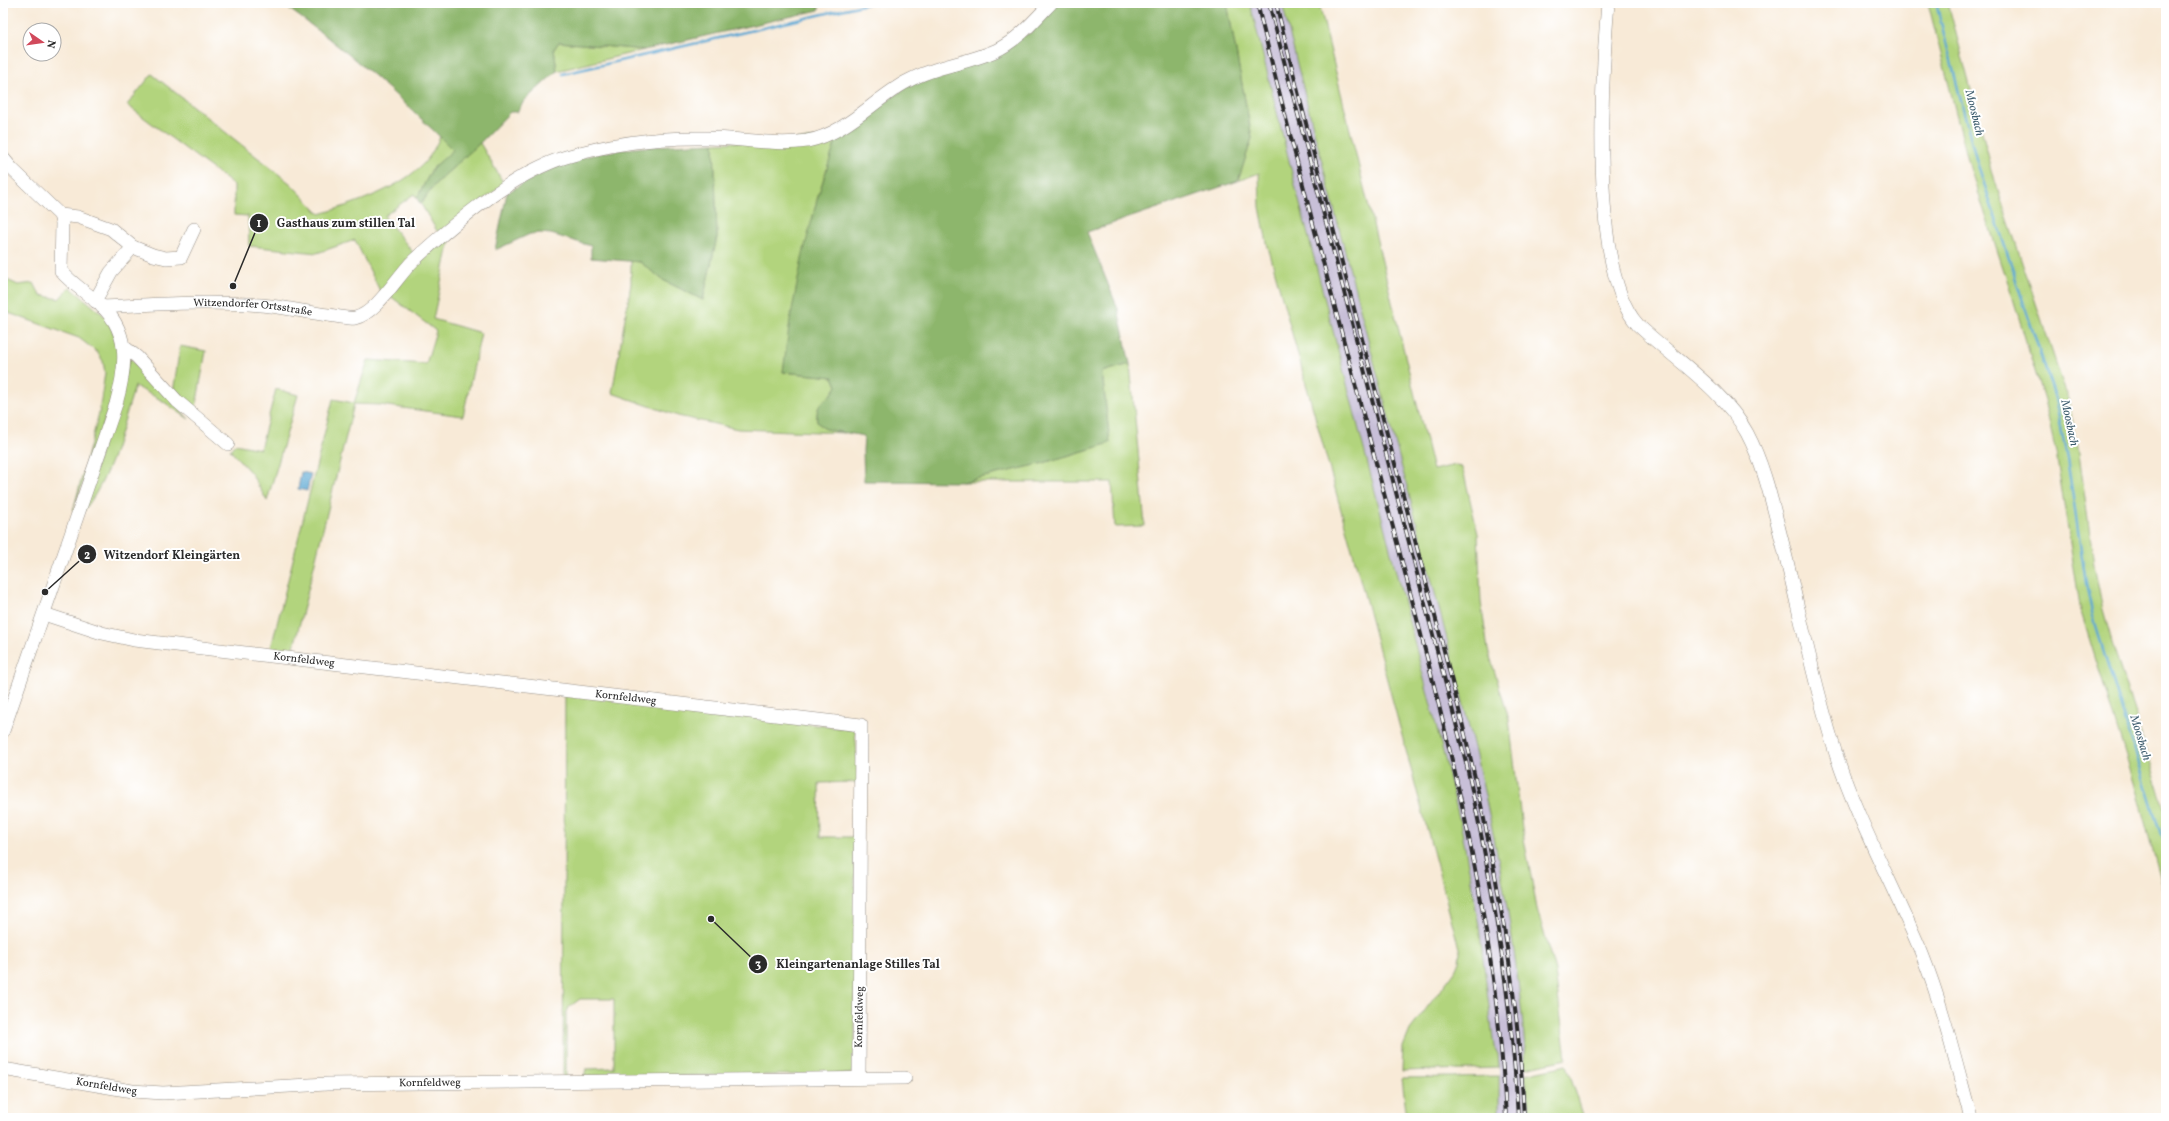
<svg xmlns="http://www.w3.org/2000/svg" width="2169" height="1121" viewBox="0 0 2169 1121" font-family="Vollkorn,serif">
	<style>
		.industrial { fill: #c8bfd8 }
		.green { fill: #b2d47d; stroke: #6e8054 }
		.forest { fill: #8db66c; stroke: #5c704c }
		.water { fill: #5aa7d3; stroke: #42697f }
		.lines { fill: none; stroke-linecap: round; stroke-linejoin: round }
		.stream { stroke: #5aa7d3; stroke-width: 2.5 }
		.minor-casing { stroke: #928a81; stroke-width: 14 }
		.minor { stroke: #fff; stroke-width: 13 }
		.rail-casing { stroke: #2b2b2b; stroke-width: 4 }
		.rail { stroke: #fff; stroke-width: 2.5; stroke-dasharray: 8; stroke-linecap: butt }
		.labels { text-anchor: middle; dominant-baseline: central; stroke-width: 4; stroke-linejoin: round; paint-order: stroke }
		.street-label { font-size: 11px; fill: #2b2b2b; stroke: #fff }
		.water-label { font-size: 12px; font-style: italic; fill: #3e5d6e; stroke: #fff }
		.leader { fill: none; stroke: #2b2b2b; stroke-width: 1.5 }
		.callout-dot { fill: #2b2b2b; stroke: #fff; stroke-width: 1.5 }
		.mark-label { font-size: 12px; text-anchor: middle; font-weight: bold; fill: #fff }
		.callout-label { font-size: 12px; text-anchor: middle; font-weight: bold; fill: #2b2b2b; stroke: #fff; stroke-width: 4; stroke-linejoin: round; paint-order: stroke }
	</style>
	<rect width="100%" height="100%" fill="#fff"/>
	<filter id="ink" filterUnits="userSpaceOnUse"><feTurbulence type="fractalNoise" baseFrequency=".025" numOctaves="2"/><feDisplacementMap in="SourceGraphic" scale="8" xChannelSelector="R" yChannelSelector="G"/><feConvolveMatrix kernelMatrix="1 2 1 2 8 2 1 2 1" color-interpolation-filters="sRGB"/></filter>
	<filter id="wash" filterUnits="userSpaceOnUse"><feTurbulence type="fractalNoise" baseFrequency=".012" numOctaves="4" result="noise"/><feDisplacementMap in="SourceGraphic" scale="16" xChannelSelector="R" yChannelSelector="G"/><feGaussianBlur stdDeviation="0.9" result="paint"/><feColorMatrix in="noise" values="0 0 0 0 0 0 0 0 0 0 0 0 0 0 0 0 0 1.4 0 .05"/><feComposite in="paint" operator="in"/></filter>
	<g filter="url(#wash)">
		<rect width="100%" height="100%" fill="#f8ead7"/>
		<!-- industrial -->
		<path class="industrial" d="M1250 3H1282L1327 180 1464 705 1493 825 1510 920 1522 1011 1525 1047 1524 1054 1530 1118H1499L1498 1094 1500 1088 1498 1054 1494 1047 1479 926 1462 831 1433 712 1296 189Z"/>
		<!-- green -->
		<path class="green" d="M1227 3H1250L1296 189 1447 767 1462 831 1479 926 1494 1047 1498 1054 1499 1068 1402 1071 1403 1047 1410 1030 1455 971 1459 962 1460 952 1359 575 1267 243 1260 207 1259 173 1238 181 1252 138Z
			M1282 3H1319L1433 470 1456 465 1461 466 1463 470 1478 534 1481 602 1488 650 1509 719 1522 828 1537 909 1555 971 1566 1059 1525 1068 1524 1054 1525 1047C1511 878 1467 715 1424 551 1376 369 1327 186 1282 3Z
			M1928 3H1948L1995 181 2068 399 2079 453 2094 565 2102 606 2114 649 2166 811V899L2135 786 2081 612 2056 453 2045 404 2012 295 1970 168Z
			M559 42 644 50 557 71 554 49Z
			M152 74 291 184 320 214C354 204 402 188 426 161 432 154 436 145 440 137L454 150 432 169 417 198 414 194 384 216 415 255 381 293 355 240 317 253 249 246 248 216 234 215V185L127 105Z
			M837 138 818 196 783 372 833 377 837 386C828 403 815 399 817 422L825 429 845 433 738 429 678 416 612 393 631 284V261L640 262 663 280 703 300 717 237 714 143Z
			M480 143 504 184 441 232 437 231 421 204 436 183Z
			M447 237 450 240 433 319 481 333 463 416 380 405 354 404 292 655 270 652 333 399 354 403 368 360 426 364 436 331 389 295 407 273Z
			M3 278 18 285 34 283 40 295 59 299 70 287 107 318 119 346 117 385 73 511 99 413 105 373 103 361 97 352 79 338 3 311Z
			M180 346 206 351 195 412 173 393Z
			M130 358 189 419 161 400 135 386C121 428 111 480 81 514Z
			M1130 364 1145 526 1115 527 1112 482H962L1040 464 1110 443 1102 372Z
			M276 389 298 395 267 501 251 473 230 450 235 444 260 449Z
			M565 693 855 730 859 782 819 783 820 837H855V1069L851 1074 584 1077 586 1069 614 1068V999H580L569 1007 566 1014V1077H563Z
			M1567 1065 1584 1118H1530L1525 1074Z
			M1499 1076V1118H1407L1402 1078Z"/>
		<!-- forest -->
		<path class="forest" d="M281 3H819V10L644 50 559 42 554 49 557 71 524 101 517 112H510L480 143 436 183 420 204 417 198 432 169 453 150C400 96 343 47 281 3Z
			M1058 3H1227L1252 138 1238 181 1087 232 1118 309 1130 364 1102 372 1110 443 1040 464 962 482 864 481 863 451 864 436 825 429 817 422C815 399 828 403 837 386L833 377 783 372 790 320 803 254 818 196 837 138 906 87 1030 33Z
			M714 143 717 237 703 300 663 280 640 262 591 258V246L551 234 540 233 530 234 495 250 507 193C532 178 557 164 584 157 627 146 671 145 714 143Z"/>
		<!-- water -->
		<path class="water" d="M301 472 311 474 307 491 298 489Z"/>
		<g class="lines">
			<!-- stream -->
			<path class="stream" d="M1936 3 1976 159 2055 398 2067 458 2086 583 2093 617 2166 851
				M563 74 871 3"/>
		</g>
	</g>
	<g filter="url(#ink)">
		<g class="lines">
			<!-- minor casing -->
			<g class="minor-casing">
				<g id="minor">
					<path d="M1608 3C1602 75 1589 272 1638 325 1673 358 1724 390 1747 433 1764 465 1772 502 1781 537 1799 608 1813 681 1835 751 1857 821 1894 886 1922 954 1943 1007 1956 1063 1971 1118"/>
					<path d="M3 158 12 169 60 215 62 223 61 271C71 283 84 291 96 301 131 329 127 365 116 404L3 731"/>
					<path d="M60 215 78 217 111 229 133 247 153 255 166 258 181 257 194 229"/>
					<path d="M95 301 111 272 133 247"/>
					<path id="s1" d="M102 307C154 304 208 301 261 305 283 307 306 312 328 315 337 316 346 319 355 318 377 313 398 275 414 260 453 224 515 172 566 157 611 143 661 137 707 138 740 138 774 146 807 141 846 134 873 100 906 82 934 66 966 64 995 51 1018 40 1034 21 1051 3"/>
					<path d="M123 346 137 357 177 401 228 444"/>
					<path id="s2" d="M44 614 102 633 134 640 861 725 859 1078"/>
					<path id="s3" d="M3 1069 132 1091 163 1093 327 1084 905 1078"/>
				</g>
			</g>
			<!-- minor -->
			<use href="#minor" class="minor"/>
			<!-- rail casing -->
			<g class="rail-casing">
				<path id="rail" d="M1257 3C1302 187 1352 371 1400 554 1449 740 1497 925 1506 1118
					M1269 3 1466 762C1492 880 1512 997 1518 1118
					M1276 3C1320 185 1370 367 1417 548 1468 739 1515 919 1524 1118"/>
			</g>
			<!-- rail -->
			<use href="#rail" class="rail"/>
		</g>
	</g>
	<g class="labels">
		<!-- street labels -->
		<g class="street-label">
			<text stroke="none"><textPath href="#s1" startOffset="151">Witzendorfer Ortsstraße</textPath></text>
			<text stroke="none"><textPath href="#s2" startOffset="265">Kornfeldweg</textPath></text>
			<text stroke="none"><textPath href="#s2" startOffset="589">Kornfeldweg</textPath></text>
			<text transform="translate(860 1017) rotate(-89)">Kornfeldweg</text>
			<text stroke="none"><textPath href="#s3" startOffset="429">Kornfeldweg</textPath></text>
			<text stroke="none"><textPath href="#s3" startOffset="105">Kornfeldweg</textPath></text>
		</g>
		<!-- water labels -->
		<g class="water-label">
			<text transform="translate(1974 113) rotate(76)">Moosbach</text>
			<text transform="translate(2069 423) rotate(78)">Moosbach</text>
			<text transform="translate(2140 738) rotate(73)">Moosbach</text>
		</g>
	</g>
	<!-- callouts -->
	<path class="leader" d="M233 286L259 223M45 592L87 554M711 919L758 964"/>
	<g class="callout-dot">
		<circle cx="233" cy="286" r="4"/>
		<circle cx="45" cy="592" r="4"/>
		<circle cx="711" cy="919" r="4"/>
		<circle cx="259" cy="223" r="10"/>
		<circle cx="87" cy="554" r="10"/>
		<circle cx="758" cy="964" r="10"/>
	</g>
	<g class="mark-label">
		<text x="259" y="227">1</text>
		<text x="87" y="559">2</text>
		<text x="758" y="968">3</text>
	</g>
	<g class="callout-label">
		<text x="346" y="227">Gasthaus zum stillen Tal</text>
		<text x="172" y="559">Witzendorf Kleingärten</text>
		<text x="858" y="968">Kleingartenanlage Stilles Tal</text>
	</g>
	<!-- margin -->
	<rect width="2169" height="1121" fill="none" stroke="#fff" stroke-width="16"/>
	<!-- north arrow -->
	<g transform="translate(42 42) rotate(103)"><circle r="19" fill="#ffffff" stroke="#aaaaaa"/>
	<path d="M0-3L7 15L0 10L-7 15Z" fill="#d1495b"/>
	<text y="-6" font-size="11" font-weight="bold" text-anchor="middle" fill="#2b2b2b">N</text>
	</g>
</svg>
